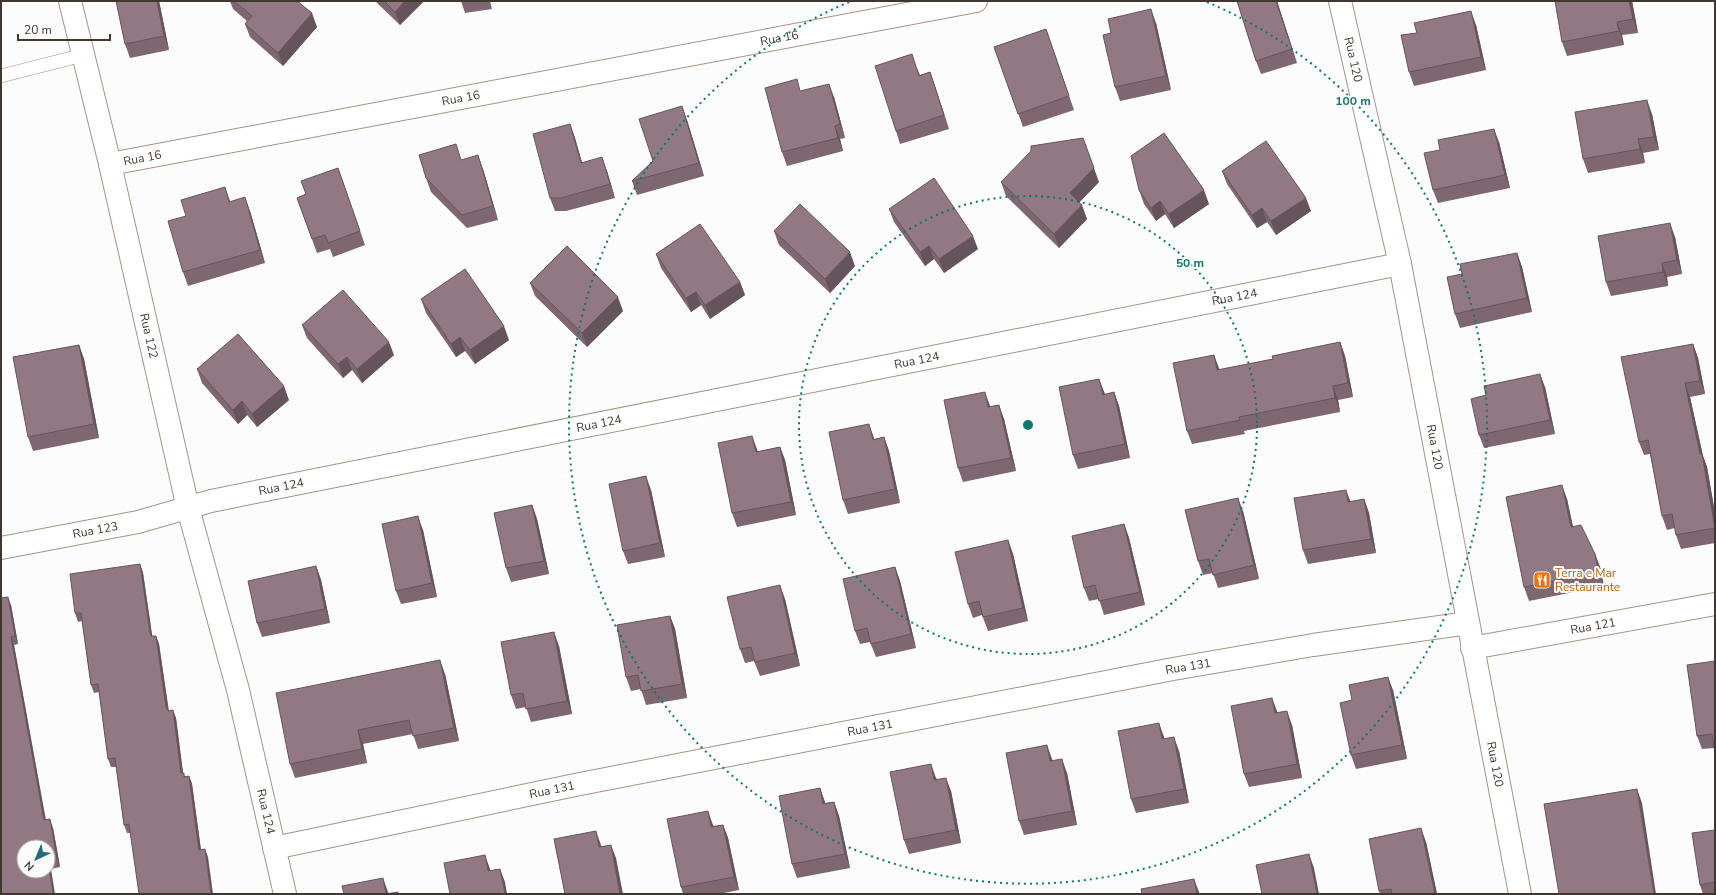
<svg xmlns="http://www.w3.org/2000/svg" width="1716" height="895" viewBox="0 0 1716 895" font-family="'Nunito Sans',sans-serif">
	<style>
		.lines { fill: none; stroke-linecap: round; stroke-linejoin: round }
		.service-casing { stroke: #a89382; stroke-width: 14 }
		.minor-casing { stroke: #a89382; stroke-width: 24 }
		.tertiary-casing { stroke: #a89382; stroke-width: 24 }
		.service { stroke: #fff; stroke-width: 13 }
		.minor { stroke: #fff; stroke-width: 22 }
		.tertiary { stroke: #fff; stroke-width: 22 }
		.wall { fill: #7e6771 }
		.shaded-wall { fill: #66545c }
		.building { fill: #927883; stroke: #66545c }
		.ring { fill: none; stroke: #0f766e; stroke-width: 2; stroke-dasharray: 2 4 }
		.labels { text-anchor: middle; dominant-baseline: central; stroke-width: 4; stroke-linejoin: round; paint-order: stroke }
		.street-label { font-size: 12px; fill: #403730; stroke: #fcfcfc }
		.food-label { font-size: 12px; fill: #c56008; stroke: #fcfcfc; text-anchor: start }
		.centre { fill: #0f766e; stroke: #fcfcfc; stroke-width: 2 }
		.ring-label { font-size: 12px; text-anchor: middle; font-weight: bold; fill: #0f766e; stroke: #fcfcfc; stroke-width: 4; stroke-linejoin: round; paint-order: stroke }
	</style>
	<rect width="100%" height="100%" fill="#fcfcfc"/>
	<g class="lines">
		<!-- service casing -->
		<g class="service-casing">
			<path id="service" d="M1 76 83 55"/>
		</g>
		<!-- minor casing -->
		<g class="minor-casing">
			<g id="minor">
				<path id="s1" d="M70 1 110 164 188 508 238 690 285 894"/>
				<path id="s2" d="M110 164 976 1"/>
				<path id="s3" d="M1 548 138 522 211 501 280 487 1400 264"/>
				<path id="s4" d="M1472 648 1715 604"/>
				<path id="s5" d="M274 848 580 784 1173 669 1313 645 1468 623"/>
			</g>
		</g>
		<!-- tertiary casing -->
		<g class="tertiary-casing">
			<g id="tertiary">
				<path id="s6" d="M1340 1 1400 264 1520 894"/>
			</g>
		</g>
		<!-- service -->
		<use href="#service" class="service"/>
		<!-- minor -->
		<use href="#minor" class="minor"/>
		<!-- tertiary -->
		<use href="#tertiary" class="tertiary"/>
	</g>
	<!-- wall -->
	<path class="wall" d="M159 1 169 50 130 58 125 44Z
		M230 1H297L317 27 283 66 250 37 245 24 247 21 233 9Z
		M375 1H424L400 25Z
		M461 1H490L492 9 465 13Z
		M1237 1H1277L1297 63 1261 74 1256 61Z
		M1555 1H1632L1638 33 1622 35 1624 45 1567 56 1562 42Z
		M1156 23 1171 90 1120 101 1115 87Z
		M1476 25 1486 70 1414 86 1409 72Z
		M1046 29 1074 110 1023 127 994 47Z
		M917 68 920 75 930 72 949 129 900 144 896 131Z
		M801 91 834 97 845 138 840 139 843 151 787 166 782 152Z
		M1652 114 1659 150 1643 153 1645 163 1588 173 1583 159Z
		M687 120 704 176 637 195 632 181 653 161Z
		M570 124 575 138 582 163 607 171 615 198 566 211H555L550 198Z
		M1499 142 1510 188 1438 203 1433 190 1440 150Z
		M462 160 483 169 498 220 467 228 431 192 426 178Z
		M338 168 365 245 333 257 330 249 317 253 297 198 306 194Z
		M1222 171 1311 211 1276 235 1267 222 1257 228 1227 184Z
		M1001 182H1099L1079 202 1087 219 1059 248 1006 196Z
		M1139 190 1209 204 1174 228 1165 214 1156 221 1144 204Z
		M230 201 250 211 265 263 188 286 183 272 186 216Z
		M889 209 978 249 944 273 934 259 925 266 894 222Z
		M774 231 855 266 830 293 779 245Z
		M1675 237 1682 274 1667 277 1668 286 1611 296 1606 282Z
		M1517 253 1522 267 1532 312 1460 328 1455 314 1462 274Z
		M656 254 740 282 745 295 710 319 701 305 691 312 661 268Z
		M530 283 623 311 587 347 535 296Z
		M421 299 509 340 475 364 465 351 456 357 426 313Z
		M302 325 394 355 362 383 352 370 343 378 307 338Z
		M1340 342 1345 356 1353 397 1338 400 1340 412 1244 431 1245 434 1192 444 1187 431 1219 368V370L1273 359Z
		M1693 344 1698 358 1705 394 1690 397 1703 456 1707 467 1715 513V543L1681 549 1676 535 1675 528 1667 530 1662 516 1650 454 1644 455 1639 442Z
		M79 345 84 359 99 438 33 451 28 437Z
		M197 369 289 400 257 427 247 415 238 424 202 383Z
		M1099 379 1105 394 1114 392 1119 406 1130 458 1078 469 1073 455Z
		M1545 387 1555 434 1484 448 1479 435Z
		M990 407 1004 419 1016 471 963 482 958 468Z
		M752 436 758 452 780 447 785 460 796 515 737 527 732 513Z
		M884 437 889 451 900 503 848 514 843 500 874 439Z
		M651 490 665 557 628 564 623 551Z
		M1364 499 1369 513 1376 553 1308 564 1303 550Z
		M1567 499 1573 527 1595 554 1600 567 1604 586 1529 601 1524 587Z
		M532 505 537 519 549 574 511 582 506 568Z
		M1243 511 1259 579 1218 588 1213 573 1203 575 1198 561Z
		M1124 524 1129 538 1145 605 1104 615 1099 599 1089 601 1084 588Z
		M423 530 437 597 401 604 396 591Z
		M1008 540 1013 554 1028 621 988 631 982 615 973 618 968 604Z
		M140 564 143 573 152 636H156L159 644 169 711 176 718 183 773 185 776H189L192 784 201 850 208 857 131 833H127L124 825 116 767H111L108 759 99 692 94 693 91 685 82 621 78 622 75 613Z
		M316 566 321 580 330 623 262 637 257 623Z
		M895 567 900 581 916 648 876 657 870 642 860 644 855 631Z
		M785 599 800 666 760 676 754 661 745 663 740 649Z
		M11 605 18 644 14 645 46 820 53 828 60 867 51 869 1 894Z
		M670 616 675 629 687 698 646 705 641 689 631 691 626 677Z
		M559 646 572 714 531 722 526 707 516 709 511 695Z
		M1715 661 1714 748 1702 749 1697 736Z
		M445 674 459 741 418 749 413 734 363 744 367 763 295 778 290 764Z
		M1393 690 1407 759 1356 769 1351 755 1352 700Z
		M1277 711V713L1292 725 1302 778 1249 787 1244 774Z
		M1164 737V739L1179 751 1189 803 1136 813 1131 799Z
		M1052 759V761L1067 773 1077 825 1024 835 1019 821Z
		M936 778 937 779 951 791 961 843 909 854 904 840Z
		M820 788 825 803 834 802 839 816 850 868 797 878 792 864Z
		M713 825 714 826 723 825 728 838 739 890 719 894H683L681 887Z
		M1715 830V894H1703L1700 885Z
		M1426 842 1437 894H1380L1379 891Z"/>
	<!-- shaded-wall -->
	<path class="shaded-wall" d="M157 1H159L169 50 164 36Z
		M405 1H424L400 25 395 12Z
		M1276 1H1277L1297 63 1292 49Z
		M1629 1H1632L1638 33 1633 19Z
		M1151 9 1156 23 1171 90 1166 76Z
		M1471 11 1476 25 1486 70 1481 57Z
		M312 13 317 27 283 66 278 53Z
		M1617 22 1622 35 1624 45 1619 31Z
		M930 72 935 86 949 129 944 115Z
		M829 84 834 97 845 138 840 124Z
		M1647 100 1652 114 1659 150 1654 137Z
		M682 106 687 120 704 176 699 163Z
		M570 124 575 138 586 177 581 163Z
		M835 126 840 139 843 151 838 138Z
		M1494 129 1499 142 1510 188 1505 175Z
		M1083 138 1099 182 1075 207 1070 193Z
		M1638 139 1643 153 1645 163 1640 149Z
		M478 155 483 169 498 220 493 206Z
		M602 157 607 171 615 198 610 184Z
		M225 187 230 201 229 202Z
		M1204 190 1209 204 1174 228 1169 214Z
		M245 197 250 211 265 263 260 250Z
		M1306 198 1311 211 1276 235 1271 221Z
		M1160 201 1165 214 1156 221 1151 208Z
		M1082 205 1087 219 1059 248 1054 234Z
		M1262 208 1267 222 1257 228 1252 215Z
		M1670 223 1675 237 1682 274 1677 260Z
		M973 236 978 249 944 273 939 259Z
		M929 246 934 259 925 266 920 252Z
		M850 252 855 266 830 293 825 279Z
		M1517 253 1522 267 1532 312 1527 298Z
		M1662 263 1667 277 1668 286 1663 272Z
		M740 282 745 295 710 319 705 305Z
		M696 292 701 305 691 312 686 298Z
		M618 297 623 311 587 347 582 333Z
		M504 326 509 340 475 364 470 350Z
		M460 337 465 351 456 357 451 344Z
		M389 342 394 355 362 383 357 369Z
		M1340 342 1345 356 1353 397 1348 383Z
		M1693 344 1698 358 1705 394 1700 381Z
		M79 345 84 359 99 438 94 424Z
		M1214 355 1219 368 1222 384 1217 370Z
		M347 357 352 370 343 378 338 364Z
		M1540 374 1545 387 1555 434 1550 420Z
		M1099 379 1104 392 1108 408 1103 395Z
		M1685 383 1690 397 1703 456 1707 467 1715 513V527L1700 454Z
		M284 386 289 400 257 427 252 414Z
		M1333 386 1338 400 1340 412 1335 398Z
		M985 392 990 406 993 421 988 407Z
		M1114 392 1119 406 1130 458 1125 444Z
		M242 401 247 415 238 424 233 410Z
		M999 405 1004 419 1016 471 1011 458Z
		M869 424 874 438 878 453 873 440Z
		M752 436 757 450 761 466 756 452Z
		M884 437 889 451 900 503 895 489Z
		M780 447 785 460 796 515 791 502Z
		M646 476 651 490 665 557 660 543Z
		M1562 485 1567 499 1576 541 1571 527Z
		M1346 490 1351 503 1348 502Z
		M1238 498 1243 511 1259 579 1254 565Z
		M1364 499 1369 513 1376 553 1371 539Z
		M532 505 537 519 549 574 544 561Z
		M418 516 423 530 437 597 432 583Z
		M1124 524 1129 538 1145 605 1140 592Z
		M1008 540 1013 554 1028 621 1023 608Z
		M1595 554 1600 567 1604 586 1599 572Z
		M140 564 143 573 153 641 150 632Z
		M316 566 321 580 330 623 325 609Z
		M895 567 900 581 916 648 911 634Z
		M780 585 785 599 800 666 795 653Z
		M8 597 11 605 18 644 15 636Z
		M670 616 675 629 687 698 682 684Z
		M554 632 559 646 572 714 567 701Z
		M156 636 159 644 169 715 166 707Z
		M11 637 14 645 47 829 44 820Z
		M440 660 445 674 459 741 454 728Z
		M1388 677 1393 690 1407 759 1402 745Z
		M1272 698 1277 711 1280 727 1275 713Z
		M173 710 176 718 184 781 181 773Z
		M1287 711 1292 725 1302 778 1297 764Z
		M1159 723 1164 737 1167 753 1162 739Z
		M358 730 363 744 367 763 362 749Z
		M1174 737 1179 751 1189 803 1184 789Z
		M1047 745 1052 759 1055 775 1050 761Z
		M1062 759 1067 773 1077 825 1072 811Z
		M931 764 936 778 939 793 934 780Z
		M189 776 192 784 202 858 199 850Z
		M946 778 951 791 961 843 956 830Z
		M820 788 825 802 828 818 823 804Z
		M1637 789 1642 803 1656 894H1654Z
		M834 802 839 816 850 868 845 854Z
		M708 811 713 825 716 841 711 827Z
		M50 819 53 828 60 867 57 859Z
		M723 825 728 838 739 890 734 877Z
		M1421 828 1426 842 1437 894H1435Z
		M596 831 601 845 604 860 599 847Z
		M611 845 616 858 623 894H620Z
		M205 849 208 857 213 894H211Z
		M1309 854 1314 868 1319 894H1317Z
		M485 855 490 869 493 884 488 871Z
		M48 861 51 869 55 894H53Z
		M500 869 505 882 507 894H505Z
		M383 878 388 892 389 894H386Z
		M1194 879 1199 892V894H1197Z"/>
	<!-- building -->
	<path class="building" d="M116 1H157L164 36 125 44Z
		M234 1H297L312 13 278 53 245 24 252 16Z
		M384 1H405L395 12Z
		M1237 1H1276L1292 49 1256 61Z
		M1555 1H1629L1633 19 1617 22 1619 31 1562 42Z
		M1151 9 1166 76 1115 87 1103 35 1111 33 1108 19Z
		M1471 11 1481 57 1409 72 1401 35 1417 33 1414 23Z
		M1046 29 1069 96 1018 114 994 47Z
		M912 54 919 76 930 72 944 115 896 131 875 66Z
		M797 79 800 91 829 84 840 124 835 126 838 138 782 152 765 88Z
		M1647 100 1654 137 1638 139 1640 149 1583 159 1575 112Z
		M682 106 699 163 632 181 653 161 639 119Z
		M570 124 581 163 602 157 610 184 561 198H550L533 134Z
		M1494 129 1505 175 1433 190 1424 153 1440 150 1438 140Z
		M1164 133 1204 190 1169 214 1160 201 1151 208 1139 190 1131 156Z
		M1083 138 1094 168 1070 193 1082 205 1054 234 1001 182 1031 151V146Z
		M1266 141 1306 198 1271 221 1262 208 1252 215 1222 171Z
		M456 144 461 160 478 155 493 206 462 215 426 178 419 155Z
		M338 168 360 231 328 243 325 235 312 239 297 198 306 194 301 181Z
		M934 178 973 236 939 259 929 246 920 252 889 209Z
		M225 187 229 202 245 197 260 250 183 272 168 221 186 216 181 200Z
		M800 204 850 252 825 279 774 231Z
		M1670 223 1677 260 1662 263 1663 272 1606 282 1598 236Z
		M700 224 740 282 705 305 696 292 686 298 656 254Z
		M567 246 618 297 582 333 530 283Z
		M1517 253 1527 298 1455 314 1447 277 1462 274 1460 264Z
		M465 269 504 326 470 350 460 337 451 344 421 299Z
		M343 290 389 342 357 369 347 357 338 364 302 325Z
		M238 334 284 386 252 414 242 401 233 410 197 369Z
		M1340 342 1348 383 1333 386 1335 398 1239 417 1240 420 1187 431 1173 363 1214 355 1217 370 1273 359 1272 356Z
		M1693 344 1700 381 1685 383 1700 454H1702L1715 528 1676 535 1672 514 1662 516 1648 440 1639 442 1621 357Z
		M79 345 94 424 28 437 13 357Z
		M1540 374 1550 420 1479 435 1471 399 1486 395 1484 386Z
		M1099 379 1103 395 1114 392 1125 444 1073 455 1059 387Z
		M985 392 988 407 999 405 1011 458 958 468 944 400Z
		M869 424 873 440 884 437 895 489 843 500 829 432Z
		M752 436 756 452 780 447 791 502 732 513 718 443Z
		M646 476 660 543 623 551 609 484Z
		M1562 485 1571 527 1581 525 1595 554 1599 572 1524 587 1506 497Z
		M1346 490 1348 502 1364 499 1371 539 1303 550 1294 498Z
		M1238 498 1254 565 1213 575 1209 559 1198 561 1185 510Z
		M532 505 544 561 506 568 494 513Z
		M418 516 432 583 396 591 382 524Z
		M1124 524 1140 592 1099 601 1095 585 1084 588 1072 536Z
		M1008 540 1023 608 983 617 979 601 968 604 955 552Z
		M140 564 150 632 151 636H156L166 707 168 711 173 710 181 773H184V777L189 776 199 850 205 849 211 894H139L129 824 124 825 115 758 108 759 98 684 91 685 81 613H75L70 574Z
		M316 566 325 609 257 623 248 581Z
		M895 567 911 634 871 644 867 628 855 631 843 579Z
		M780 585 795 653 755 662 751 647 740 649 727 597Z
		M8 597 15 636 11 637 44 820 50 819 57 859 48 860V847H24V871H48V861L53 894H1V598Z
		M670 616 682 684 641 691 638 675 626 677 617 625Z
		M554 632 567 701 526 709 523 693 511 695 501 642Z
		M440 660 454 728 413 736 409 720 358 730 362 749 290 764 276 693Z
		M1715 661V753L1712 734 1697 736 1687 665Z
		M1388 677 1402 745 1351 755 1340 703 1352 700 1349 685Z
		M1272 698 1275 713 1287 711 1297 764 1244 774 1231 706Z
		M1159 723 1162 739 1174 737 1184 789 1131 799 1118 731Z
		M1047 745 1050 761 1062 759 1072 811 1019 821 1006 753Z
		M931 764 934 780 946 778 956 830 904 840 890 772Z
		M820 788 823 804 834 802 845 854 792 864 779 796Z
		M1637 789 1654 894H1559L1544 804Z
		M708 811 711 827 723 825 734 877 681 887 667 819Z
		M1421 828 1435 894H1392L1391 889 1379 891 1369 839Z
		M1715 830V882L1700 885 1692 833Z
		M596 831 599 847 611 845 620 894H565L554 839Z
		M1309 854 1317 894H1262L1256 865Z
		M485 855 488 871 500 869 505 894H450L444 863Z
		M383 878 386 894 398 892V894H344L342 886Z
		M1194 879 1197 894H1142L1141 889Z"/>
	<!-- distance rings -->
	<g class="ring">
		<circle cx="1028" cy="425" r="229"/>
		<path d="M1207 2A459 459 0 1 1 849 2"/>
	</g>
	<!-- icons -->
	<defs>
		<g id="restaurant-square" transform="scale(0.9)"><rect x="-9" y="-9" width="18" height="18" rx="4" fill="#e8710a" stroke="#fcfcfc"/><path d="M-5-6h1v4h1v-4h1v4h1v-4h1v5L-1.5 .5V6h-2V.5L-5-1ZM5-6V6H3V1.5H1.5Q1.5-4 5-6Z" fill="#fff"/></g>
	</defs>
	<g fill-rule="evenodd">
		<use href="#restaurant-square" x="1542" y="580"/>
	</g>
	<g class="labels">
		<!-- street labels -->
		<g class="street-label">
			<text stroke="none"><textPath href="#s2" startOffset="681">Rua 16</textPath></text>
			<text stroke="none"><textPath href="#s6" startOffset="60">Rua 120</textPath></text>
			<text stroke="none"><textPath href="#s2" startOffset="357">Rua 16</textPath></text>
			<text stroke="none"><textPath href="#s2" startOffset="33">Rua 16</textPath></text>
			<text stroke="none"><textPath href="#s3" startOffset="1259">Rua 124</textPath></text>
			<text stroke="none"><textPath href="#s1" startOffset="344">Rua 122</textPath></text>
			<text stroke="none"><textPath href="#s3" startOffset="935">Rua 124</textPath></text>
			<text stroke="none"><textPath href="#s3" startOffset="611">Rua 124</textPath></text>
			<text stroke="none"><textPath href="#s6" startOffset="456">Rua 120</textPath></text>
			<text stroke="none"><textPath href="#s3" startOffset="287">Rua 124</textPath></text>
			<text stroke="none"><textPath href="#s3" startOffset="96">Rua 123</textPath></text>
			<text stroke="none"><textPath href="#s4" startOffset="123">Rua 121</textPath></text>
			<text stroke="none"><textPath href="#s5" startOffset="932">Rua 131</textPath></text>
			<text stroke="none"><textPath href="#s5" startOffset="608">Rua 131</textPath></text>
			<text stroke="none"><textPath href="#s6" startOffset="779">Rua 120</textPath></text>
			<text stroke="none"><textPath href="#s5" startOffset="284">Rua 131</textPath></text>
			<text stroke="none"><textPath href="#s1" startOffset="834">Rua 124</textPath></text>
		</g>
		<!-- food labels -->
		<g class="food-label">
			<text x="1555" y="573">Terra e Mar<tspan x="1555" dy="14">Restaurante</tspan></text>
		</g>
	</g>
	<circle cx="1028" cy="425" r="6" class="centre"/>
	<g class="ring-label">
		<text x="1353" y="105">100 m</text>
		<text x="1190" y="267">50 m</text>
	</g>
	<!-- border -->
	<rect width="1716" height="895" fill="none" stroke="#403730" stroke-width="4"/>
	<!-- north arrow -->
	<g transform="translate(36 859) rotate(224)"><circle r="19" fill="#fcfcfc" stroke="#b1adaa"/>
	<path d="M0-3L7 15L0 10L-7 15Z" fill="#266b7b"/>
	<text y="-6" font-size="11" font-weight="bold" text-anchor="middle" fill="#403730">N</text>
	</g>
	<!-- scale -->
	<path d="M18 34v6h92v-6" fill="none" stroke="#403730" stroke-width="2"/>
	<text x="24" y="34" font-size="12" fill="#403730" stroke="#fcfcfc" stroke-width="3" paint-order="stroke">20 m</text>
</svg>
